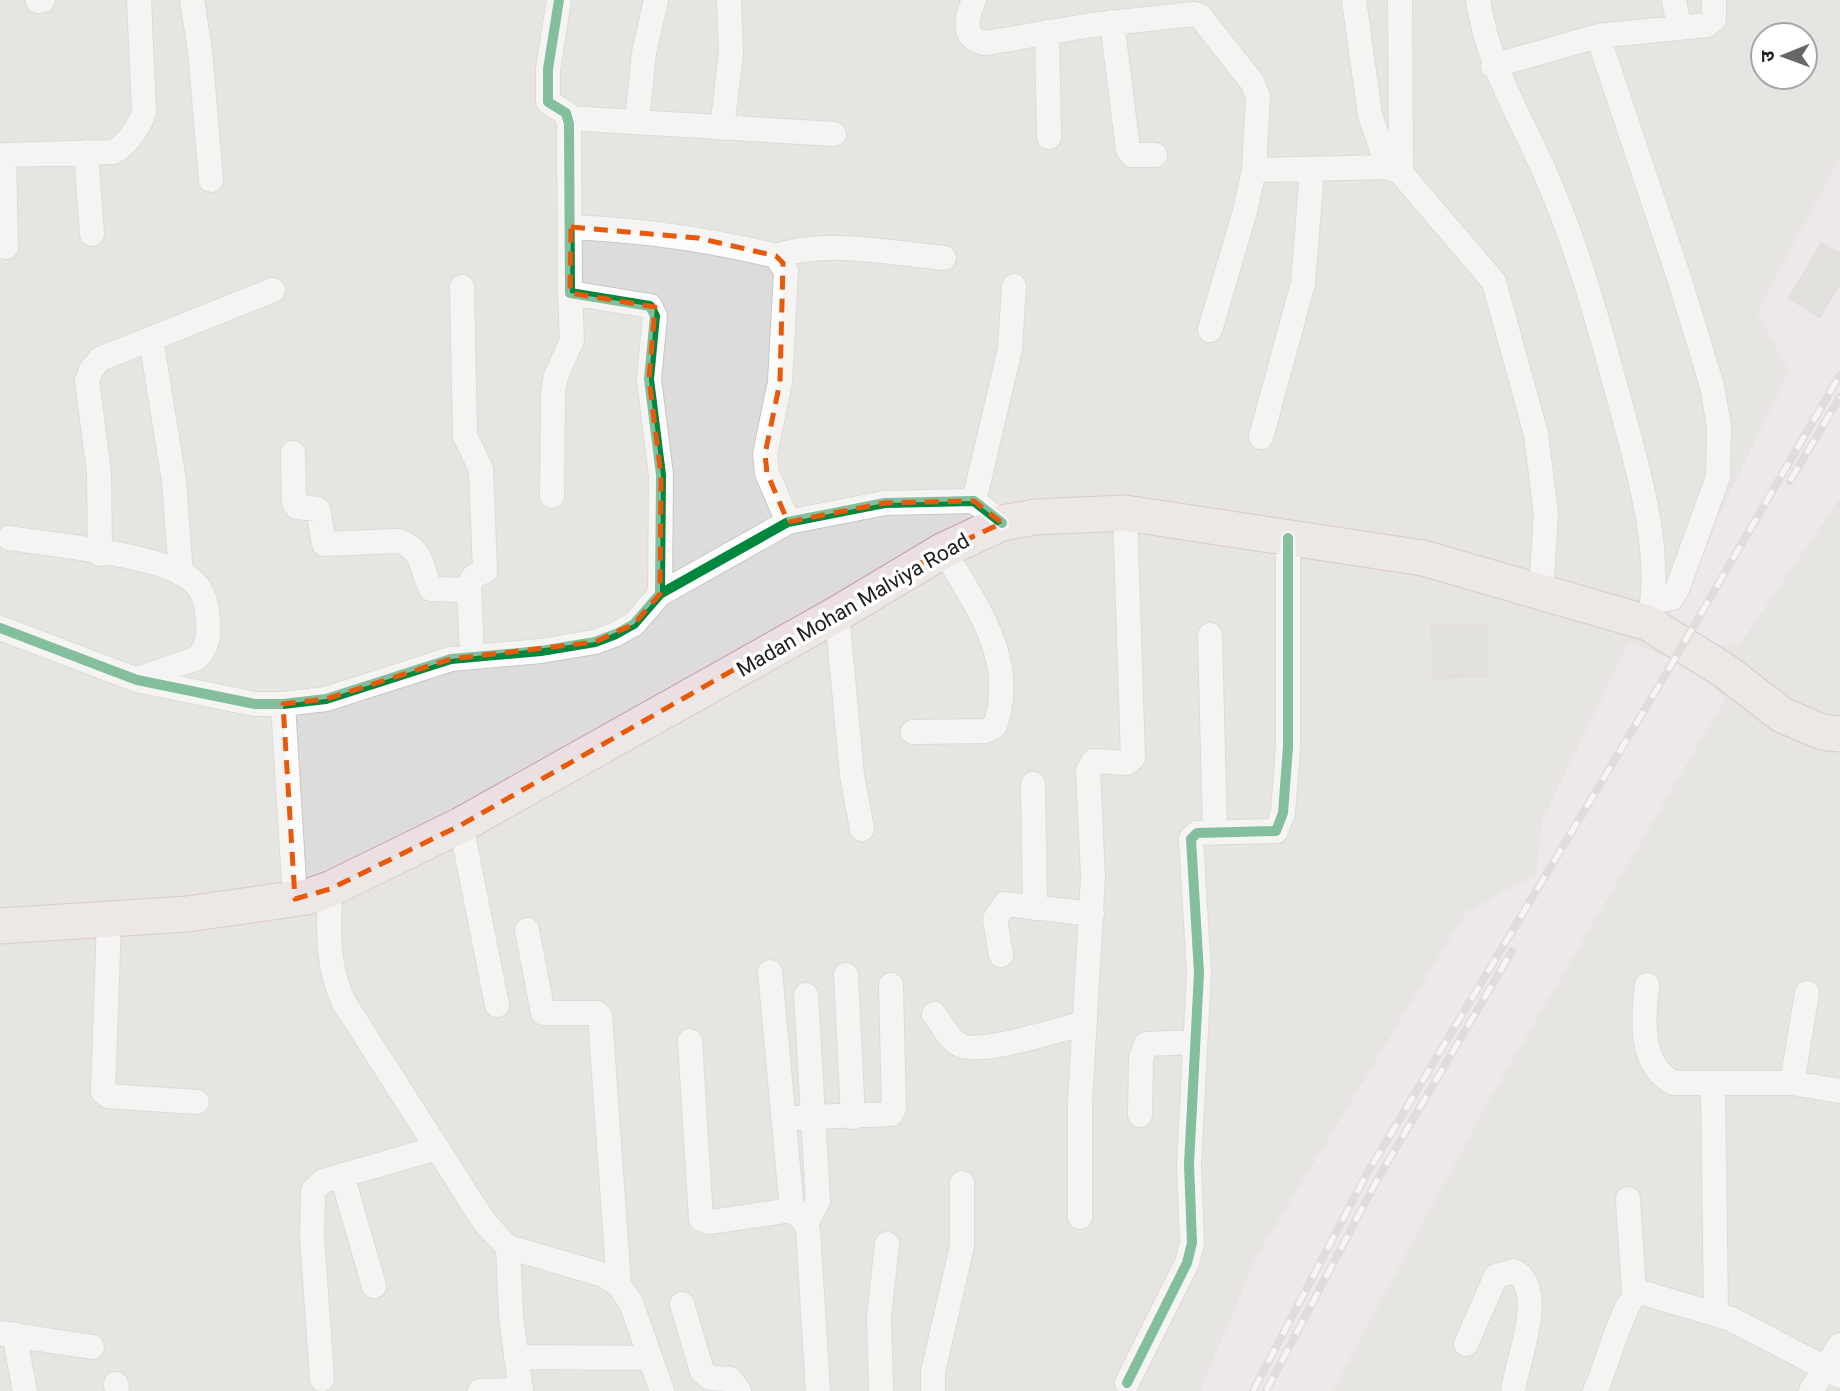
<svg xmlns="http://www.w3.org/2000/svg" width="1840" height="1391" viewBox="0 0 1840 1391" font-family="Roboto,'Noto Sans Devanagari',sans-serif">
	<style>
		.residential { fill: #dedcda; fill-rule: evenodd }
		.industrial { fill: #ece2e8 }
		.building { fill: #d6d3d0; stroke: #d2ceca; stroke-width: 2 }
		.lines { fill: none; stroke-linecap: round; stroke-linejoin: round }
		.minor-casing { stroke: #c7c6c5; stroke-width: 26 }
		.highway-casing { stroke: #c4a0ab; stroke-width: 37 }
		.minor { stroke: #fdfcfc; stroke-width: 24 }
		.highway { stroke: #ebdfe1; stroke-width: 35 }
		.rail-casing { stroke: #cbcbca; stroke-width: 8 }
		.rail { stroke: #fff; stroke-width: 5; stroke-dasharray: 16; stroke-linecap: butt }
		.cycleway-casing { stroke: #fff; stroke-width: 15 }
		.cycleway { stroke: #00873e; stroke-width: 10 }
		.marked { fill: none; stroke: #e8590c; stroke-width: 5; stroke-dasharray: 14 9; stroke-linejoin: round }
		.labels { text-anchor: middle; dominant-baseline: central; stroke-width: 7; stroke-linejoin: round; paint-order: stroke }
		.street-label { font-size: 21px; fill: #202020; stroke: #fff }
	</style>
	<rect width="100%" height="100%" fill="#efece9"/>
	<!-- residential -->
	<path class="residential" d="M0 0H1840V1391H0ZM1763 35H1805V77H1763Z"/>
	<!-- industrial -->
	<path class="industrial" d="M1840 157V498L1740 644H1712L1671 615 1789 371 1757 313Z
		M1629 642 1696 669 1725 699 1493 1093 1332 1391H1200L1256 1258 1466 912 1536 875 1543 819Z"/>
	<!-- building -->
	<path class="building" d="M1822 243 1840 254V283L1820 317 1789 298Z
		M1486 624 1488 676 1433 678 1432 626Z"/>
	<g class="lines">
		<!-- minor casing -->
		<g class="minor-casing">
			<path id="minor" d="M192 0 200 51 211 180
				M559 0 548 69V102L566 113 569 124 570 293 650 306 655 316 649 379 661 475 660 594
				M974 0C966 18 961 40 986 43L1092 25 1194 14 1200 16 1252 82 1258 96 1254 170 1245 211 1210 330
				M1354 0 1370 115 1388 167
				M1400 0 1401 173
				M1478 0C1488 67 1523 121 1549 182 1579 252 1599 325 1619 399 1636 461 1666 560 1648 623
				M1674 0 1679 27
				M38 1 43 0
				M1112 22 1128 150 1132 155H1155
				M1047 32 1049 137
				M1598 36 1680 281 1712 386 1719 426 1718 477 1678 587 1672 598 1655 601
				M1493 66 1598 36 1707 25 1714 19V0
				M568 118 834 134
				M637 122 644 53 656 0
				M722 128 731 54 729 0
				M86 152 92 234
				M1254 170 1388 167 1401 173 1494 282 1536 434 1546 513 1541 592
				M571 227C641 230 707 239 776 256L786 271 780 382 765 454 767 473 788 522
				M6 247 4 155 113 152C126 146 141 125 144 111L139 0
				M776 256C829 239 890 253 944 258
				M462 287 465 436 481 469 485 571 474 576 469 584 472 655
				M151 339 174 481 181 574
				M1261 437 1303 283 1312 171
				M293 453 294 503 297 507 318 509 324 544 399 541C426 552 420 568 431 589L469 590
				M552 496 553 392 556 376 572 340 570 293
				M974 501 1010 349 1014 286
				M9 538C52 545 162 554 193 581 205 592 207 606 208 621 209 636 208 649 195 659L137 679
				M100 554 99 472 87 381 91 370 100 359 273 290
				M837 614 852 775 862 829
				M0 628 137 680 255 704H283L326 699 451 659 541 651 595 642 616 634 634 624 660 594 788 522 885 503 974 501 1002 523
				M1210 635 1215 831
				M283 704 295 899
				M913 732 985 731 995 726C1018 658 975 606 944 550
				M1033 784 1035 908
				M461 825 497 1005
				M330 889C329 932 326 961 343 1001L485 1223 508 1247 604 1275 619 1285 631 1303 662 1391
				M109 920 103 1092 108 1096 197 1102
				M527 930 543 1013H597L600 1016 619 1285
				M1001 955 995 919 1005 904 1092 914
				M770 972 792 1210 806 1223 808 1230 818 1391
				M846 975 853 1117
				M1647 985C1643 1019 1639 1066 1674 1083H1792L1840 1091
				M806 995 818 1201 806 1223
				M934 1014C941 1023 948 1038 958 1044 978 1057 1060 1029 1085 1023
				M690 1041 701 1219 710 1222 792 1210
				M1713 1083 1716 1314
				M1792 1083 1807 993
				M1140 1115 1141 1059 1146 1044 1194 1042
				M785 1118 891 1114 894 1109 891 985
				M342 1175 374 1286
				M1628 1199 1634 1294
				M1080 1217V1103L1093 877 1088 770 1094 761 1126 763 1133 758 1125 513
				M508 1247 511 1315 521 1391
				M682 1304 702 1371 710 1378 730 1379 739 1391
				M0 1333 92 1347
				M14 1334 25 1391
				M1466 1344 1496 1276 1514 1271C1548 1289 1517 1360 1513 1391
				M516 1357 650 1358
				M322 1379 312 1236 313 1191 323 1181 437 1148
				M1127 1383 1187 1263 1192 1243 1189 1164 1199 973 1191 839 1197 833 1276 831 1283 813 1288 747V538
				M116 1384 117 1391
				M480 1391 521 1390
				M881 1391 879 1316 887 1244
				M933 1391V1372L962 1246V1183
				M1595 1391C1606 1371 1623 1298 1640 1292L1731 1319 1840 1376
				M1811 1391 1840 1345"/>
		</g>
		<!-- highway casing -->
		<g class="highway-casing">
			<path id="highway" d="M0 926 187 914 307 897 330 889 461 825 837 614 944 550 1002 523 1035 517 1125 513 1423 558 1648 623 1725 671 1782 715 1822 732 1840 734"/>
		</g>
		<!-- minor -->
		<use href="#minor" class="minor"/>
		<!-- highway -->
		<use href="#highway" class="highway"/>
		<!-- rail casing -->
		<g class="rail-casing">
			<path id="rail" d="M1790 481 1840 397
				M1253 1391 1365 1177 1660 684 1840 375
				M1266 1391 1376 1182 1512 951"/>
		</g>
		<!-- rail -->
		<use href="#rail" class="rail"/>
		<!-- cycleway casing -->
		<g class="cycleway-casing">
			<path id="cycleway" d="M559 0 548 69V102L566 113 569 124 570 293 650 306 655 316 649 379 661 475 660 594
				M0 628 137 680 255 704H283L326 699 451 659 541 651 595 642 616 634 634 624 660 594 788 522 885 503 974 501 1002 523
				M1127 1383 1187 1263 1192 1243 1189 1164 1199 973 1191 839 1197 833 1276 831 1283 813 1288 747V538"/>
		</g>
		<!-- cycleway -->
		<use href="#cycleway" class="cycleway"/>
	</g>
	<!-- marked area -->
	<path d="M0 0H1840V1391H0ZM571 227 698 238 776 256 783 263 780 382 765 454 767 473 788 522 885 503 974 501 1002 523 944 550 461 825 330 889 295 899 283 704 326 699 451 659 595 642 634 624 660 594 661 475 649 379 655 307 570 293Z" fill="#efece9" fill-opacity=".55" fill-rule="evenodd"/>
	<path class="marked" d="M571 227 698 238 776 256 783 263 780 382 765 454 767 473 788 522 885 503 974 501 1002 523 944 550 461 825 330 889 295 899 283 704 326 699 451 659 595 642 634 624 660 594 661 475 649 379 655 307 570 293Z"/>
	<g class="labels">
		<!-- street labels -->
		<g class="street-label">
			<text transform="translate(853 605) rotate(-30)">Madan Mohan Malviya Road</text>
		</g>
	</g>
	<!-- north arrow -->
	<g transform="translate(1784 56) rotate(269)"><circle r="33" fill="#ffffff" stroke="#a6a6a6" stroke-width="2"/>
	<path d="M0-5L12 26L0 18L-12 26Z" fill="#686766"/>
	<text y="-10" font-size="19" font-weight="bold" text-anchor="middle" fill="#202020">उ</text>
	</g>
</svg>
